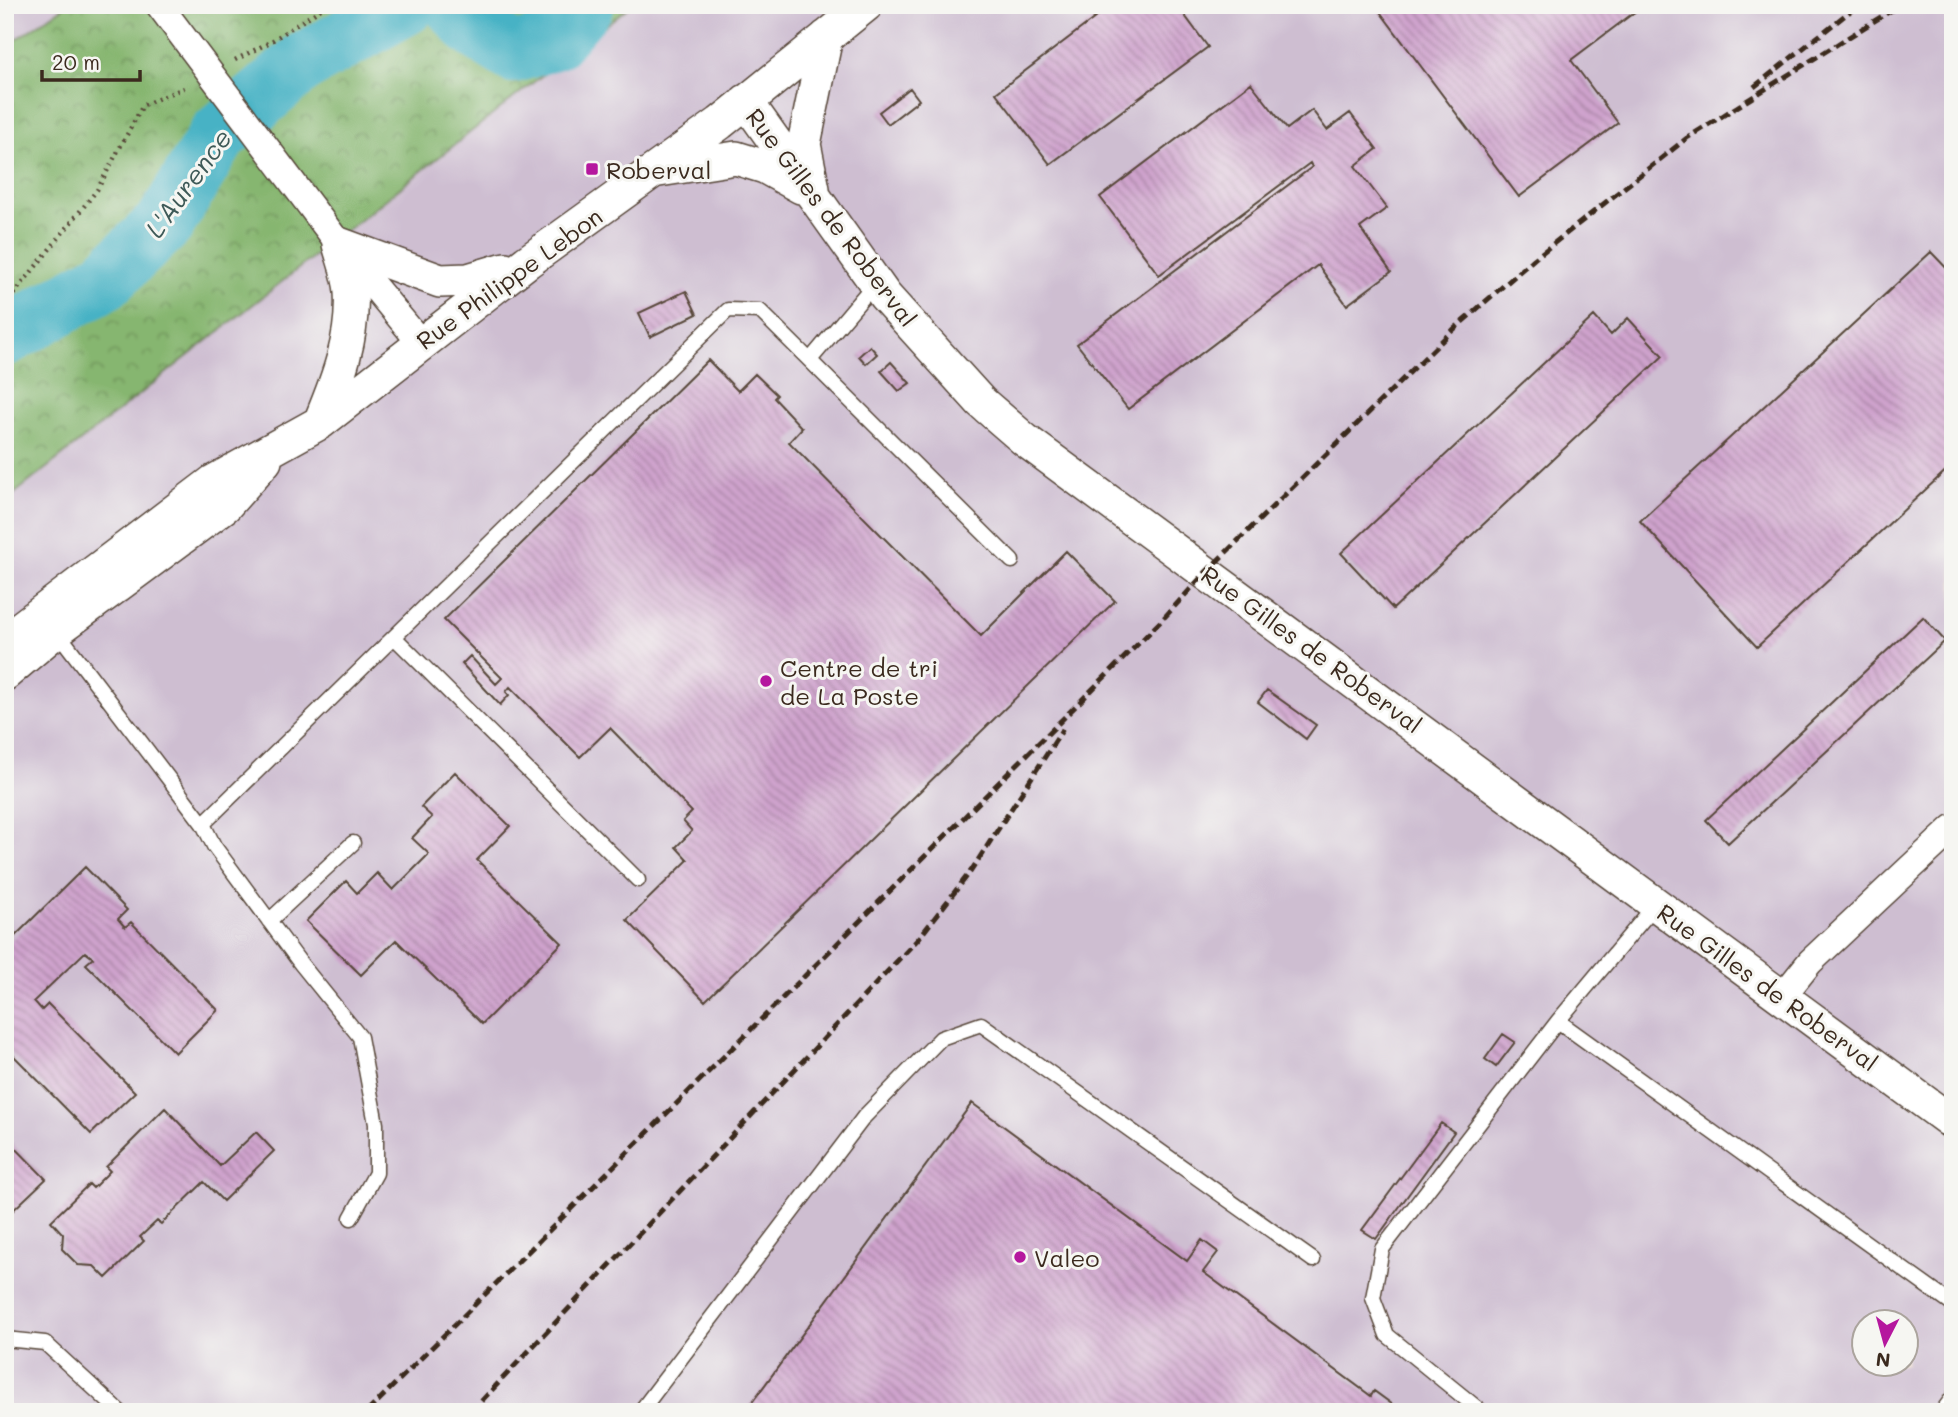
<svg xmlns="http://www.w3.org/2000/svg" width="1958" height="1417" viewBox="0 0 1958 1417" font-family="Mali,sans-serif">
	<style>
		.industrial { fill: #cebed1; fill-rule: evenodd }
		.forest { fill: url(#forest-crowns); stroke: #607046; stroke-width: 2 }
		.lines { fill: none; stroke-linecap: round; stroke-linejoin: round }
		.river { stroke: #47b2c5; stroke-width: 60 }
		.building { fill: url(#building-back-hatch) }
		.service-casing { stroke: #574639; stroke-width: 17 }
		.minor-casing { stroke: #574639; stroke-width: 29 }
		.tertiary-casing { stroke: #574639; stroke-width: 36 }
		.path { stroke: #574639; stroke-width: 4.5; stroke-dasharray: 2 5; stroke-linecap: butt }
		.service { stroke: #fff; stroke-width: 14 }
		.minor { stroke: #fff; stroke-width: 26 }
		.tertiary { stroke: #fff; stroke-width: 33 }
		.rail { stroke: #3b2a1e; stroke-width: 5; stroke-dasharray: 10 5; stroke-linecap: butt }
		.poi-dot { fill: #b5179e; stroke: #f6f6f2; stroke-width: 2.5 }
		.labels { text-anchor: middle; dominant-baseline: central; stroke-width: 6; stroke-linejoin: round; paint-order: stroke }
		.poi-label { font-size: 24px; fill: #3b2a1e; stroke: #f6f6f2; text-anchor: start }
		.street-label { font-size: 24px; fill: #3b2a1e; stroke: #f6f6f2 }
		.water-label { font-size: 26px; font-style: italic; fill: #3f5a58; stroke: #f6f6f2 }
	</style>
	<defs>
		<pattern id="forest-crowns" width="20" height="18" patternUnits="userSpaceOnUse" patternTransform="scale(1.75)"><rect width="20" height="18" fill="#86b66f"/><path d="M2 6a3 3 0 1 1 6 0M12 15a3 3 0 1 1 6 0" fill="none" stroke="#6f945b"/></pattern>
		<pattern id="building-back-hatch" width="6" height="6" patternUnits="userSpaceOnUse" patternTransform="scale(1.75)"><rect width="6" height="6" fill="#cfa3cd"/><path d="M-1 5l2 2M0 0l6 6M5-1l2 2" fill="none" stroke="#a985a6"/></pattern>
	</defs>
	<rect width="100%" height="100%" fill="#f6f6f2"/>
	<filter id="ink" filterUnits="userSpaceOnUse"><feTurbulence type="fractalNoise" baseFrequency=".0143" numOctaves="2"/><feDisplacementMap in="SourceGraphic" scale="14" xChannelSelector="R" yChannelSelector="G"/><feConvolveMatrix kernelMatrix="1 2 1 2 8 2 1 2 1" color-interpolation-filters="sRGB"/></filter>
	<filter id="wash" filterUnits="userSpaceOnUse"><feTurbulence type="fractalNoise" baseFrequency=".00686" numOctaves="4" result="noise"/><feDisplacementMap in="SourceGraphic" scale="28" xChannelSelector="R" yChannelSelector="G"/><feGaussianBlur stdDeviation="1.57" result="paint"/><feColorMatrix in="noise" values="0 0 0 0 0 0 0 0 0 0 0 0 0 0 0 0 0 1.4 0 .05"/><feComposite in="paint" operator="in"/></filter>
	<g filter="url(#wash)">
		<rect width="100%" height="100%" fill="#f4e4cf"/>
		<!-- industrial -->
		<path class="industrial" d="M5 5H67L5 47Z
			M631 5H1953V1412H5V501ZM1864 1322H1906V1364H1864Z"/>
		<!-- forest -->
		<path class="forest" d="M67 5H631L5 501V47Z"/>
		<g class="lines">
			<!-- river -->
			<path class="river" d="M453 5 474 28 514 53 554 40 584 5
				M5 336 104 281 165 223 219 134 302 63 406 5"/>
		</g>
		<g id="blocks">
			<!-- building -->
			<path class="building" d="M1112 5H1177L1208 47 1050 164 996 93Z
				M1375 5H1644L1571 60 1618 123 1519 197Z
				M1251 83 1287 129 1312 110 1327 130 1350 113 1377 149 1355 166 1387 208 1360 228 1391 272 1347 305 1318 265 1128 409 1077 344 1312 167 1310 163 1159 275 1100 197Z
				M910 88 919 100 888 124 879 112Z
				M1931 252 1953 275V464L1757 647 1640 521Z
				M686 291 697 314 650 337 639 313Z
				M1594 316 1611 335 1628 318 1663 356 1393 609 1341 553Z
				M870 346 877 354 866 364 859 356Z
				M708 360 738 391 755 374 777 395 774 398 802 428 789 442 981 636 1066 551 1115 601 705 1001 627 920 688 860 676 847 692 831 683 821 692 812 610 728 580 757 510 687 506 692 509 695 500 705 462 664 470 656 496 684 502 678 444 620Z
				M891 362 910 383 899 391 881 371Z
				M1923 617 1945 641 1728 843 1706 820Z
				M1267 690 1316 725 1306 739 1258 702Z
				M455 772 510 826 477 860 562 943 482 1024 396 940 361 975 306 921 346 881 357 893 377 873 393 890 429 854 412 838 432 817 421 807Z
				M85 867 127 910 118 919 125 927 131 922 218 1010 175 1053 86 964 93 958 85 952 34 1001 42 1010 48 1004 135 1092 91 1134 5 1047 9 1041 5 1037V946Z
				M1503 1034 1515 1042 1496 1067 1485 1059Z
				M972 1103 1187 1261 1202 1240 1218 1252 1203 1272 1371 1396 1374 1391 1400 1410 745 1412Z
				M165 1108 220 1166 256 1132 274 1151 223 1201 204 1182 161 1224 157 1221 140 1237 144 1241 106 1278 94 1266 78 1265 62 1249 63 1234 51 1221 89 1184 93 1188 110 1171 106 1167Z
				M1441 1123 1454 1132 1376 1239 1362 1230Z
				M5 1137 46 1179 5 1218Z"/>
		</g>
	</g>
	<g filter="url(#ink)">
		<use href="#blocks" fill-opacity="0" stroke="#574639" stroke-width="2"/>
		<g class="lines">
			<!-- service casing -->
			<g class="service-casing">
				<path id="service" d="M810 360 875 283
					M55 629 203 824 214 846 301 964 360 1037 376 1124V1173L351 1218
					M394 637 638 880
					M203 824 728 310 760 311 1012 561
					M269 921 353 843
					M1558 1021 1953 1305
					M5 1339 45 1343 120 1412
					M640 1412 864 1117 941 1038 981 1024 1313 1260
					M1482 1412 1387 1335 1373 1298 1382 1249 1558 1021 1656 904
					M1942 1412 1953 1397"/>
			</g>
			<!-- minor casing -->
			<g class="minor-casing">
				<path id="minor" d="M159 5 339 244 420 342
					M1782 997 1810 962 1953 828"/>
			</g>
			<!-- tertiary casing -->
			<g class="tertiary-casing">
				<path id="tertiary" d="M746 101 885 296 981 402 1025 440 1953 1123
					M659 170 736 158 765 167 801 187
					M813 189 804 144 826 37
					M339 244 440 281 468 280 505 269
					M321 420C338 379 354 337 351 292 350 276 343 259 339 244
					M5 640 213 482 321 422 527 262 720 123 866 5
					M5 674 56 631 225 506 265 461"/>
			</g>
			<!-- path -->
			<path class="path" d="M235 60 270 42 327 5
				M5 305 97 190 143 105 184 88"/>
			<!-- service -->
			<use href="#service" class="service"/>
			<!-- minor -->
			<use href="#minor" class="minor"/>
			<!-- tertiary -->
			<use href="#tertiary" class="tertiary"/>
			<!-- rail -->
			<path class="rail" d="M1754 87 1858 5
				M367 1412 1162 620 1207 571 1453 330 1534 259 1687 138 1900 5
				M471 1412 919 938 971 871 1063 729"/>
		</g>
	</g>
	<!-- markers -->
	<g class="poi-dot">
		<rect x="585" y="162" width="14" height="14" rx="3.5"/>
		<circle cx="766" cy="681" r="7"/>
		<circle cx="1020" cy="1257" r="7"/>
	</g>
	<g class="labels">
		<!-- poi labels -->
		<g class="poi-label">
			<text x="606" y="169">Roberval</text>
			<text x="780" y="667">Centre de tri<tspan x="780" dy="28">de La Poste</tspan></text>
			<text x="1034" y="1257">Valeo</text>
		</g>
		<!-- street labels -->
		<g class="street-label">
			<text transform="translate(832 217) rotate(53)">Rue Gilles de Roberval</text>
			<text transform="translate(509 278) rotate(-36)">Rue Philippe Lebon</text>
			<text transform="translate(1312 649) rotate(36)">Rue Gilles de Roberval</text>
			<text transform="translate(1768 987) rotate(36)">Rue Gilles de Roberval</text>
		</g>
		<!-- water labels -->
		<g class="water-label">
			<text transform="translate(188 183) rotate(-54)">L'Aurence</text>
		</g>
	</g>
	<!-- margin -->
	<rect width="1958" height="1417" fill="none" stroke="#f6f6f2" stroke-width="28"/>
	<!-- north arrow -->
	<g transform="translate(1885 1343) rotate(186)"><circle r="33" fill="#f6f6f2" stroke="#aba49d" stroke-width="2"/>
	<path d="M0-5L12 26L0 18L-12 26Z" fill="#b5179e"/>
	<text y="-10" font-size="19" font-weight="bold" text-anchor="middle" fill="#3b2a1e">N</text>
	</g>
	<!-- scale -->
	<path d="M42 70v10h98v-10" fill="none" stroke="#3b2a1e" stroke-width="3.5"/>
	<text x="52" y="70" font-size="21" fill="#3b2a1e" stroke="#f6f6f2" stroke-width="5" paint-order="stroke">20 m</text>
</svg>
